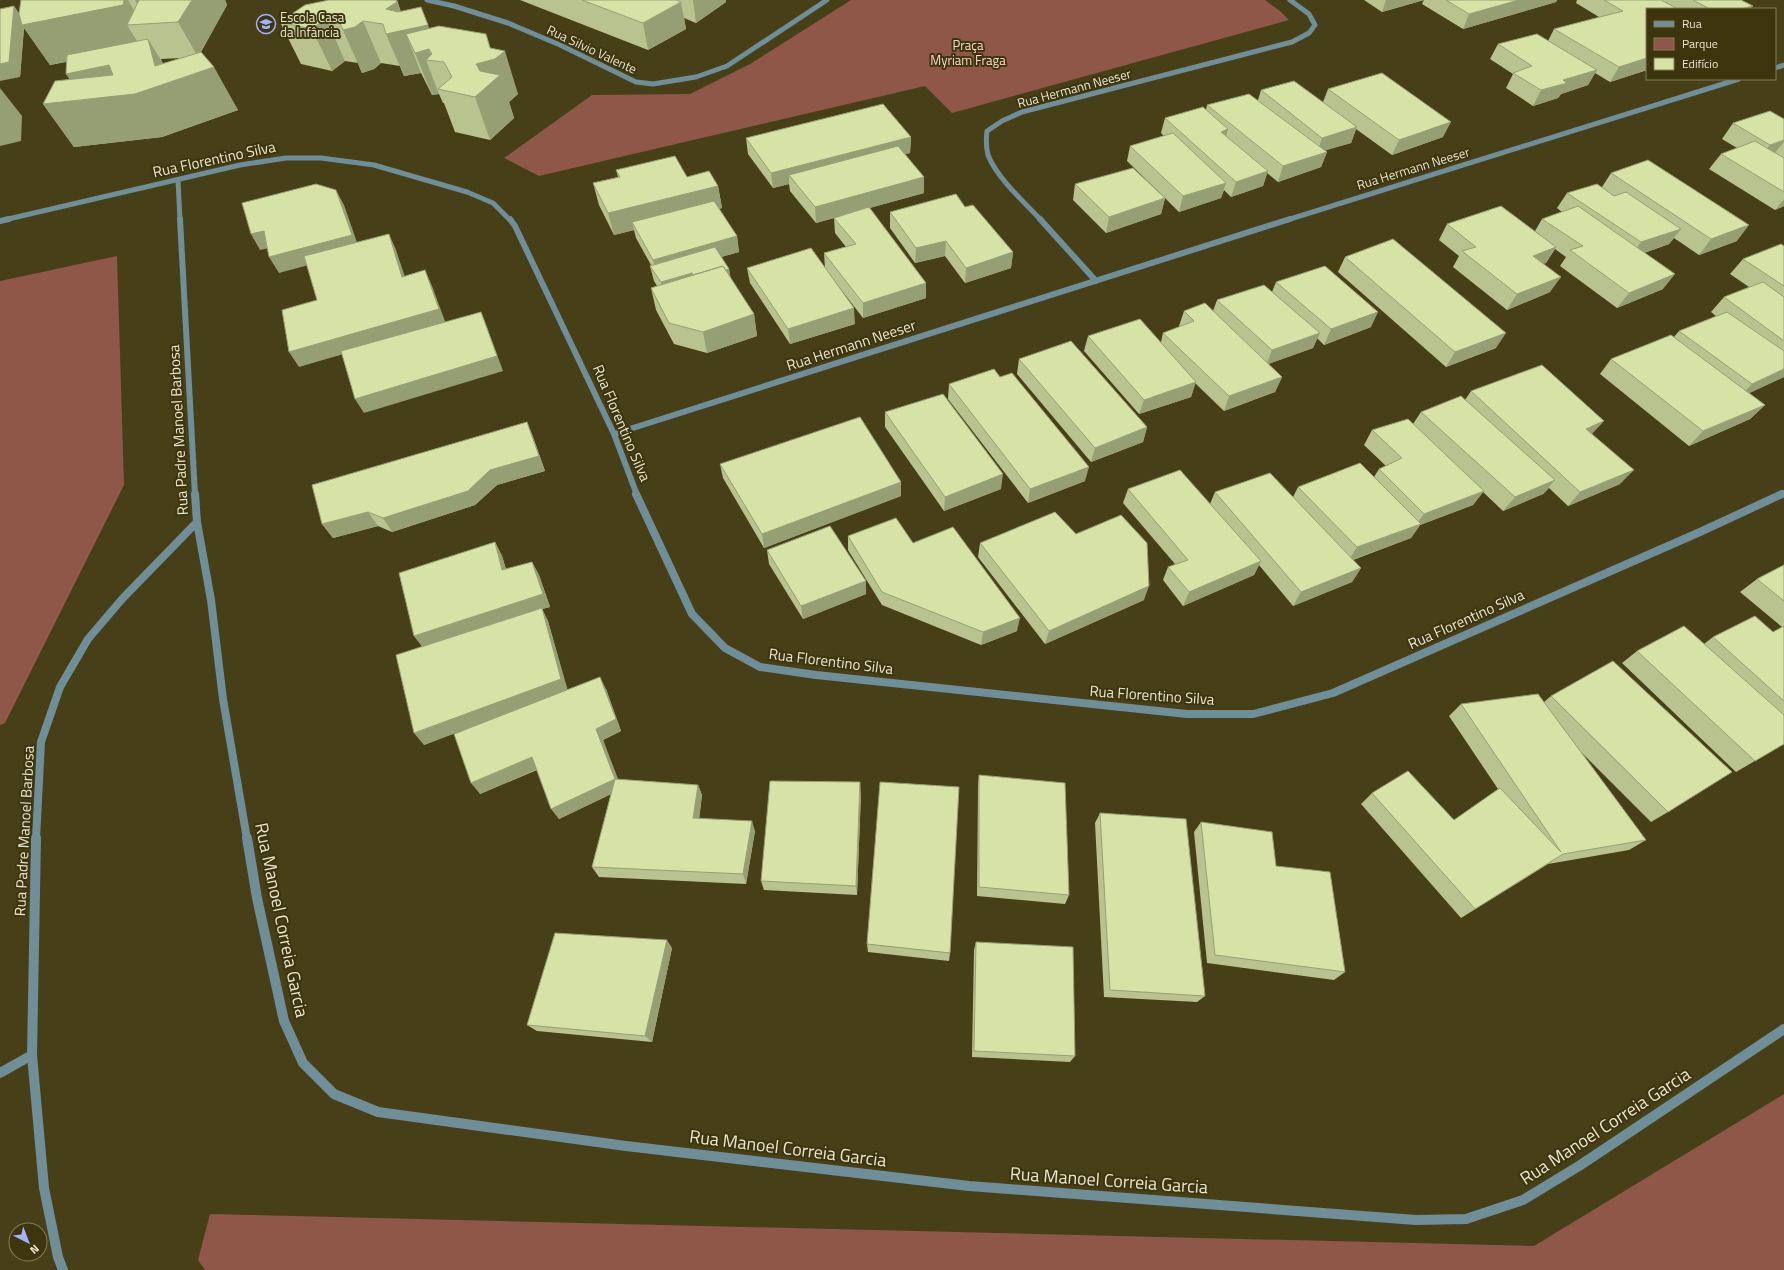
<svg xmlns="http://www.w3.org/2000/svg" width="1784" height="1270" viewBox="0 0 1784 1270" font-family="'Titillium Web',sans-serif">
	<style>
		.green { fill: #8f5747 }
		.lines { fill: none; stroke-linecap: round; stroke-linejoin: round }
		.service { stroke: #708e97; stroke-width: 10 }
		.minor-far3 { stroke: #708e97; stroke-width: 5 }
		.minor-far2 { stroke: #708e97; stroke-width: 6 }
		.minor-far1 { stroke: #708e97; stroke-width: 8 }
		.minor { stroke: #708e97; stroke-width: 10 }
		.wall { fill: #b9c38f; fill-rule: evenodd }
		.shaded-wall { fill: #969f74 }
		.building { fill: #d7e3a6; stroke: #969f74 }
		.labels { text-anchor: middle; dominant-baseline: central; stroke-width: 4; stroke-linejoin: round; paint-order: stroke }
		.far-poi-label { font-size: 13px; fill: #eae6d1; stroke: #3d350d; text-anchor: start }
		.far-park-label { font-size: 13px; fill: #fad5ca; stroke: #3d350d }
		.far-street-label { font-size: 13px; fill: #eae6d1; stroke: #3d350d }
		.street-label { font-size: 15px; fill: #eae6d1; stroke: #3d350d }
		.near-street-label { font-size: 18px; fill: #eae6d1; stroke: #3d350d }
	</style>
	<rect width="100%" height="100%" fill="#473f18"/>
	<!-- green -->
	<path class="green" d="M851 0H1265L1280 11 1289 20 952 113 925 86 539 176 504 158 592 95 690 94 750 64Z
		M117 256 124 485 5 723 0 725V281Z
		M1784 1094V1270H205L198 1260 210 1214 1534 1246Z"/>
	<g class="lines">
		<!-- service -->
		<path class="service" d="M0 1073 32 1055"/>
		<!-- minor-far3 -->
		<path class="minor-far3" d="M427 0 454 6 508 23 560 45 636 82 653 84 696 77 727 66 827 0
			M1775 68 1784 65
			M178 180 180 220
			M4 220 240 165 286 158H321L374 165 467 192 493 203 510 220
			M1041 220C1024 202 997 178 988 155 986 147 986 139 987 131L1002 121 1022 112 1292 42 1309 33 1315 25 1309 14 1290 0
			M1287 220 1739 79"/>
		<!-- minor-far2 -->
		<path class="minor-far2" d="M180 219 195 495
			M510 219 515 226 614 434 637 495
			M1040 219 1096 281
			M0 221 9 219
			M614 434 1290 219
			M1780 495 1784 493"/>
		<!-- minor-far1 -->
		<path class="minor-far1" d="M636 494 692 614 725 648 760 667 816 675 1187 714H1253L1333 693 1700 532 1782 494
			M197 522 211 600 223 699 247 839
			M36 839 41 742 60 687 88 639 123 598 197 522 195 494"/>
		<!-- minor -->
		<path class="minor" d="M36 838 32 1055 44 1188 58 1257 63 1270
			M247 838 257 898 284 1021 303 1063 334 1094 378 1112 626 1146 969 1186 1416 1220 1466 1219 1523 1200 1579 1166 1784 1029"/>
	</g>
	<!-- wall -->
	<path class="wall" d="M21 0H225L227 5 201 52 238 110 162 137 74 147 43 104 70 79 66 74V62L50 65 24 28 20 77 19 13ZM181 58 163 64 161 59Z
		M329 0H397L401 12 429 29 490 48 518 94 509 102 514 118 490 140 455 132 444 103H443L439 94 432 95 421 73 404 76 400 66 381 63 374 69 362 73 358 63 345 61 332 71 301 64 280 22Z
		M520 0H726V2L696 23 684 18 686 29 648 50Z
		M1364 0H1557L1556 2 1463 29 1422 4 1424 0 1382 12Z
		M1577 0H1741L1750 9H1647V70L1610 82 1595 73 1588 85 1561 94 1558 98 1533 106 1506 88 1513 74 1490 59 1498 44 1548 41 1554 29 1599 17 1576 3Z
		M1328 89 1443 137 1392 155 1356 129 1351 143 1325 150 1327 152 1321 167 1278 182 1267 173 1263 186 1231 197 1224 190 1221 198 1179 212 1165 198 1161 214 1106 233 1073 200 1075 184 1164 197 1127 161 1130 146 1164 136 1161 133 1165 118 1206 110 1207 105 1258 100 1261 90 1323 102Z
		M1784 119V206L1775 210 1709 169 1721 154 1737 148 1722 139 1733 123Z
		M911 137 910 153 905 154 924 177V193L869 208 926 283V298L863 318 829 274 855 324 790 344 750 283 747 268H825L824 253 846 247 835 233 834 218 816 223 790 191 789 184 773 188 748 154 746 138Z
		M616 170 687 177 718 186 722 208 719 209 737 236 739 252 721 257 729 269 730 277 754 314 757 336 707 353 674 344 656 310 651 288 657 286 654 281 650 266 651 265 636 238 634 230 614 235 599 205 593 183 618 177Z
		M1611 173 1737 241 1699 255 1674 238 1669 244 1644 253 1663 289 1617 308 1560 266 1566 257 1555 249 1546 263 1543 264 1550 292 1507 310 1453 267 1459 256 1439 240 1447 224 1535 231 1542 219 1562 212 1557 208 1567 193 1602 187Z
		M965 207 1013 252 1011 268 965 283 945 256 915 263 890 228V212Z
		M1784 246V377L1749 393 1765 405 1750 419 1689 446 1600 374 1611 359 1674 337 1679 331 1716 316 1711 312 1724 297 1749 287 1730 274 1743 259Z
		M1345 257 1496 348 1446 367 1338 272Z
		M1276 282 1371 327 1324 345 1317 338 1313 348 1268 364 1282 377 1275 392 1224 411 1195 383 1191 397 1139 414 1084 351 1088 336 1161 342 1163 333 1180 327 1179 326 1184 311H1213L1217 300 1272 292Z
		M1019 359 1147 427 1143 442 1091 462 1017 374Z
		M1000 377 1085 481 1028 503 948 399 949 384Z
		M1471 391 1592 434 1620 484 1568 506 1549 488 1543 494 1503 511 1483 492 1473 505 1420 525 1411 538 1353 560 1361 568 1352 582 1293 606 1259 565 1254 575 1183 606 1163 580 1168 567 1175 564 1123 503 1128 489 1210 504 1215 492 1293 497 1298 487 1374 477 1379 469 1386 466 1364 445 1372 430 1413 424 1421 412 1465 400Z
		M885 412 1001 489 944 511 885 427Z
		M527 422 533 437 545 471 497 485 475 505 392 532 378 526 333 538 322 524Z
		M720 464 901 482V496L764 548 723 478Z
		M1076 534 1144 600 1045 644 978 557 980 543Z
		M848 536 913 543 1017 631 981 645 882 605 848 550Z
		M495 542 502 556 506 569 532 562 539 575 550 607 542 609 548 621 567 690 606 689 621 731 603 740 617 779 698 785 702 795 699 819 755 831 746 884 599 877 592 867 611 794 559 819 537 770 480 794 462 730 424 745 422 646 414 636Z
		M767 550 866 594 803 619 769 564Z
		M1784 565V744L1736 772 1622 663 1637 651 1704 644 1713 637 1773 632 1782 627 1740 592 1757 579Z
		M1551 696 1668 812 1651 822 1582 753 1646 840 1629 850 1548 864 1461 918 1361 804 1372 793 1454 820 1498 789 1449 716 1461 704 1544 702Z
		M979 775 1069 895 1065 904 977 896 978 786Z
		M861 793 857 895 764 890 761 881Z
		M1100 813 1205 996 1197 1002 1104 997 1095 823Z
		M1201 822 1276 866 1345 972 1334 980 1207 963 1194 832Z
		M976 942 1075 1056 1070 1062 972 1057 974 950Z
		M867 944 950 953 949 961 868 952Z
		M672 948 652 1042 537 1031 527 1025Z"/>
	<!-- shaded-wall -->
	<path class="shaded-wall" d="M118 0H128L142 24 127 25 140 46 50 65 24 28 20 77 0 81V64L14 6 25 21Z
		M135 0H141L148 22Z
		M192 0H225L227 5 198 57 178 22Z
		M396 0 408 29 428 25 442 62 432 54 429 49 433 61 426 60 439 94 432 95 415 53 406 34 421 73 404 76 386 34V9Z
		M693 0H726V2L696 23Z
		M1386 0H1424L1382 12Z
		M1519 0H1557L1556 2 1463 29 1469 14Z
		M681 2 686 29 648 50 643 23Z
		M1753 6 1750 9H1741Z
		M326 18 345 61 332 71 312 29Z
		M363 21 381 63 374 69 362 73 343 30Z
		M486 34 494 59 505 51 518 94 509 102 514 118 490 140 475 97 476 64Z
		M148 39 174 81 214 67 238 110 162 137 74 147 43 104 84 100 66 74 109 65 155 66Z
		M1647 58V70L1610 82 1619 67Z
		M1597 70 1588 85 1561 94 1558 98 1533 106 1541 90 1563 80Z
		M0 88 22 116 21 141 0 146Z
		M1451 122 1443 137 1392 155 1399 140Z
		M1357 127 1351 143 1317 153 1322 138Z
		M1228 129 1224 145 1221 132Z
		M911 137 910 153 794 182 789 175V184L773 188 771 173Z
		M1784 140V142L1774 154 1758 160 1770 145Z
		M1327 152 1321 167 1278 182 1283 166Z
		M1268 171 1263 186 1231 197 1236 182Z
		M924 177V193L816 223 815 207Z
		M1226 183 1221 198 1179 212 1183 196Z
		M718 186 722 208 636 230 632 222 634 230 614 235 608 213Z
		M336 190 344 205 360 251 279 273 269 257Z
		M1165 198 1161 214 1106 233 1109 217Z
		M1784 199V206L1775 210Z
		M1749 225 1737 241 1699 255 1711 239Z
		M1681 229 1669 244 1630 258 1641 242Z
		M264 231 274 247 260 250 251 234Z
		M389 234 396 250 410 292 402 277Z
		M737 236 739 252 657 275 653 260Z
		M946 241 945 256 915 263 916 248Z
		M1556 247 1546 263 1524 271 1533 256Z
		M1013 252 1011 268 965 283 966 268Z
		M729 269 732 285 694 278Z
		M425 270 432 286 446 324 299 367 289 352Z
		M692 273 695 288 664 298 661 282Z
		M1675 274 1663 289 1617 308 1629 293Z
		M1561 277 1550 292 1507 310 1517 294Z
		M926 283V298L863 318V303Z
		M854 308 855 324 790 344 788 329Z
		M481 312 487 327 503 371 364 413 355 399Z
		M1378 312 1371 327 1324 345 1331 329Z
		M754 314 757 336 707 353 703 332Z
		M1320 333 1313 348 1266 365 1272 350Z
		M1506 333 1496 348 1446 367 1455 352Z
		M1784 369V377L1737 399 1752 384Z
		M1282 377 1275 392 1224 411 1229 396Z
		M1196 382 1191 397 1139 414 1144 400Z
		M1765 405 1750 419 1689 446 1703 431Z
		M1604 421 1591 435 1586 429Z
		M527 422 533 437 545 471 497 485 475 505 392 532 383 518Z
		M1147 427 1143 442 1091 462 1095 448Z
		M1089 467 1085 481 1028 503 1030 489Z
		M1634 470 1620 484 1568 506 1580 492Z
		M1003 474 1001 489 944 511 945 497Z
		M1555 480 1543 494 1503 511 1515 497Z
		M901 482V496L764 548 762 534Z
		M1484 491 1473 505 1420 525 1411 538 1348 561 1357 547 1415 526 1424 514Z
		M368 512 378 526 333 538 322 524Z
		M495 542 502 556 510 584 502 570Z
		M1261 561 1254 575 1183 606 1189 592Z
		M532 562 539 575 550 607 542 609 548 621 568 691 424 745 414 733 424 649 414 636Z
		M1361 568 1352 582 1293 606 1301 592Z
		M866 581V594L803 619 801 606Z
		M1149 586 1144 600 1045 644 1049 631Z
		M1020 618 1017 631 981 645 983 632Z
		M600 677 606 689 621 731 603 740 622 789 559 819 551 809 596 729Z
		M532 757 540 768 480 794 471 783Z
		M860 782 861 793 857 895 856 886Z
		M698 785 702 795 698 829 693 818Z
		M752 821 755 831 746 884 743 874Z
		M667 940 672 948 652 1042 645 1036Z"/>
	<!-- building -->
	<path class="building" d="M21 0H124L123 5 22 25 19 14Z
		M139 0H192L178 22 127 25Z
		M329 0H396L397 2 386 9 398 12 421 7 428 25 386 34 383 24 363 21 355 27 343 30 339 21 326 18 312 29 280 22 305 5Z
		M582 0H676L681 2 643 23Z
		M1446 0H1519L1469 14Z
		M1604 0H1661L1678 9H1647V58L1619 67 1554 29 1623 11Z
		M1693 0H1741L1753 6 1741 9H1710Z
		M14 6 9 62 0 64V9Z
		M439 26 486 34 490 48 505 51 495 59 476 64 480 71 500 75 475 97 438 89 452 77 444 62 426 60 432 54 429 49 415 53 406 34Z
		M1537 34 1597 70 1563 80 1567 83 1541 90 1513 73 1532 66 1498 44Z
		M148 39 155 66 201 52 214 67 135 94 43 104 55 81 113 75 109 65 66 74 67 55Z
		M1382 73 1451 122 1399 140 1328 89Z
		M1294 81 1357 127 1322 138 1261 90Z
		M1249 94 1327 152 1283 166 1207 105Z
		M883 104 911 137 771 173 746 138Z
		M1203 107 1228 129 1221 132 1268 171 1236 182 1165 118Z
		M1770 111 1784 119V140L1770 145 1733 123Z
		M1173 133 1226 183 1183 196 1130 146Z
		M1755 141 1784 158V192L1721 154Z
		M898 146 924 177 815 207 789 175Z
		M675 156 687 177 709 171 718 186 608 213 593 183 620 177 616 170Z
		M1648 160 1749 225 1711 239 1611 173Z
		M1133 168 1165 198 1109 217 1075 184Z
		M316 184 336 190 352 235 269 257 264 231 251 234 242 203Z
		M1597 184 1614 196 1626 192 1681 229 1641 242 1567 193Z
		M956 194 965 207 973 205 1013 252 966 268 946 241 916 248 890 212Z
		M714 201 737 236 653 260 632 222Z
		M1501 206 1556 247 1533 256 1561 277 1517 294 1462 251 1476 247 1447 224Z
		M1578 206 1675 274 1629 293 1570 250 1583 246 1542 219Z
		M869 207 926 283 863 303 824 253 856 244 834 218Z
		M389 234 402 277 425 270 439 309 289 352 282 310 317 300 304 256Z
		M1393 239 1506 333 1455 352 1345 257Z
		M1781 244 1784 246V286L1743 259Z
		M715 247 729 269 726 270 723 266 693 275 692 273 661 282 650 266Z
		M811 248 854 308 788 329 747 268Z
		M723 266 754 314 703 332 669 323 651 288Z
		M1325 266 1378 312 1331 329 1276 282Z
		M1763 282 1784 297V341L1724 297Z
		M1264 285 1320 333 1272 350 1217 300Z
		M1205 303 1282 377 1229 396 1163 333 1194 321 1184 311Z
		M481 312 497 356 355 399 341 351Z
		M1727 312 1784 351V369L1752 384 1679 331Z
		M1140 319 1196 382 1144 400 1088 336Z
		M1671 335 1765 405 1703 431 1611 359Z
		M1071 341 1147 427 1095 448 1019 359Z
		M1542 365 1604 421 1586 429 1634 470 1580 492 1471 391Z
		M994 369 1000 377 1012 373 1089 467 1030 489 949 384Z
		M943 394 1003 474 945 497 885 412Z
		M1461 396 1555 480 1515 497 1421 412Z
		M860 417 901 482 762 534 720 464Z
		M1408 419 1484 491 1424 514 1379 469 1402 458 1372 430Z
		M527 422 539 456 490 470 468 491 383 518 368 512 322 524 312 485Z
		M1360 463 1421 524 1357 547 1298 487Z
		M1180 470 1261 561 1189 592 1168 567 1188 560 1128 489Z
		M1270 473 1361 568 1301 592 1215 492Z
		M1055 512 1076 534 1121 515 1147 543 1149 586 1049 631 980 543Z
		M896 518 913 543 953 527 1020 618 983 632 882 592 848 536Z
		M830 526 866 581 801 606 767 550Z
		M495 542 502 570 532 562 543 594 414 636 399 573Z
		M1784 565V601L1757 579Z
		M542 608 561 679 414 733 396 655Z
		M1755 616 1773 632 1784 626V701L1713 637Z
		M1684 626 1784 715V744L1755 761 1637 651Z
		M1613 661 1732 772 1668 812 1551 696Z
		M600 677 616 719 596 729 615 779 551 809 532 757 471 783 454 734Z
		M1538 694 1646 840 1563 854 1475 909 1372 793 1408 771 1454 820 1500 788 1561 852 1461 704Z
		M979 775 1065 783 1069 895 979 887Z
		M615 779 698 785 693 818 752 821 743 874 592 867Z
		M770 781 860 782 856 886 761 881Z
		M880 782 959 787 950 953 867 944Z
		M1100 813 1186 819 1205 996 1110 990Z
		M1201 822 1272 832 1276 866 1330 872 1345 972 1215 955Z
		M555 933 667 940 645 1036 527 1025Z
		M976 942 1073 947 1075 1056 974 1051Z"/>
	<!-- icons -->
	<defs>
		<g id="school-ring" transform="scale(1)"><circle r="9.5" fill="#3d350d" stroke="#a6b1fc" stroke-width="1.5"/><path d="M0-5L7-2L0 1L-7-2ZM-4 1L0 2.5L4 1V4Q0 6-4 4Z" fill="#a6b1fc"/></g>
	</defs>
	<g fill-rule="evenodd">
		<use href="#school-ring" x="266" y="24"/>
	</g>
	<g class="labels">
		<!-- far-poi labels -->
		<g class="far-poi-label">
			<text x="280" y="17">Escola Casa<tspan x="280" dy="15">da Infância</tspan></text>
		</g>
		<!-- far-park labels -->
		<g class="far-park-label">
			<text x="968" y="45">Praça<tspan x="968" dy="15">Myriam Fraga</tspan></text>
		</g>
		<!-- far-street labels -->
		<g class="far-street-label">
			<text transform="translate(592 49) rotate(25)">Rua Silvio Valente</text>
			<text transform="translate(1074 88) rotate(-15)">Rua Hermann Neeser</text>
			<text transform="translate(1413 168) rotate(-17)">Rua Hermann Neeser</text>
		</g>
		<!-- street labels -->
		<g class="street-label">
			<text transform="translate(214 159) rotate(-12)">Rua Florentino Silva</text>
			<text transform="translate(851 345) rotate(-18)">Rua Hermann Neeser</text>
			<text transform="translate(622 423) rotate(67)">Rua Florentino Silva</text>
			<text transform="translate(178 430) rotate(-93)">Rua Padre Manoel Barbosa</text>
			<text transform="translate(1466 619) rotate(-24)">Rua Florentino Silva</text>
			<text transform="translate(831 661) rotate(7)">Rua Florentino Silva</text>
			<text transform="translate(1152 695) rotate(4)">Rua Florentino Silva</text>
			<text transform="translate(24 831) rotate(-87)">Rua Padre Manoel Barbosa</text>
		</g>
		<!-- near-street labels -->
		<g class="near-street-label">
			<text transform="translate(282 920) rotate(78)">Rua Manoel Correia Garcia</text>
			<text transform="translate(1605 1126) rotate(-33)">Rua Manoel Correia Garcia</text>
			<text transform="translate(788 1148) rotate(7)">Rua Manoel Correia Garcia</text>
			<text transform="translate(1109 1180) rotate(4)">Rua Manoel Correia Garcia</text>
		</g>
	</g>
	<!-- legend -->
	<rect x="1646" y="8" width="130" height="72" fill="#3d350d" stroke="#827c5b"/>
	<rect x="1654" y="21" width="20" height="6" fill="#708e97" stroke="#827c5b"/>
	<text x="1682" y="28" font-size="12" fill="#eae6d1">Rua</text>
	<rect x="1654" y="38" width="20" height="12" fill="#8f5747" stroke="#827c5b"/>
	<text x="1682" y="48" font-size="12" fill="#eae6d1">Parque</text>
	<rect x="1654" y="58" width="20" height="12" fill="#d7e3a6" stroke="#827c5b"/>
	<text x="1682" y="68" font-size="12" fill="#eae6d1">Edifício</text>
	<!-- north arrow -->
	<g transform="translate(28 1242) rotate(138)"><circle r="19" fill="#3d350d" stroke="#827c5b"/>
	<path d="M0-3L7 15L0 10L-7 15Z" fill="#a6b1fc"/>
	<text y="-6" font-size="11" font-weight="bold" text-anchor="middle" fill="#eae6d1">N</text>
	</g>
</svg>
